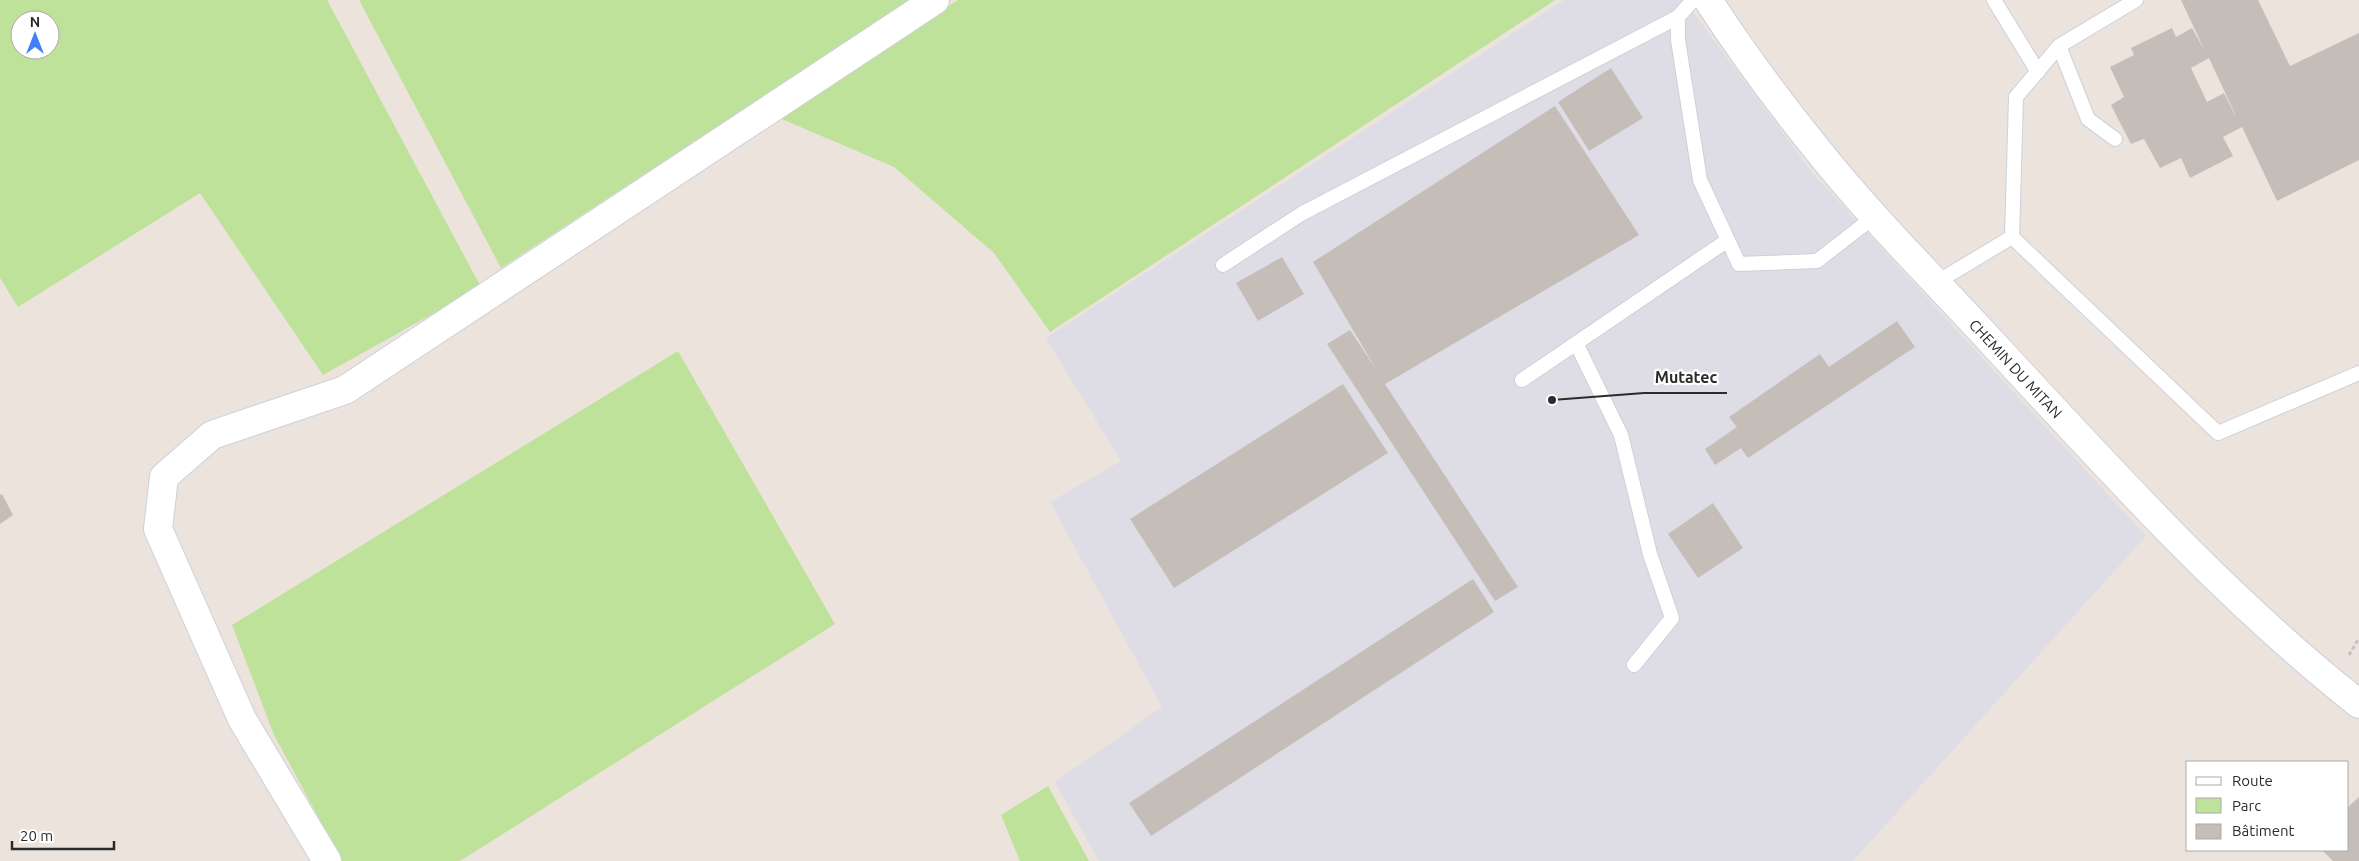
<svg xmlns="http://www.w3.org/2000/svg" width="2359" height="861" viewBox="0 0 2359 861" font-family="Ubuntu,sans-serif">
	<style>
		.industrial { fill: #dedde5 }
		.green { fill: #bfe29a; fill-rule: evenodd }
		.building { fill: #c5beb8; fill-rule: evenodd }
		.lines { fill: none; stroke-linecap: round; stroke-linejoin: round }
		.service-casing { stroke: #cbd1dc; stroke-width: 16 }
		.minor-casing { stroke: #cbd1dc; stroke-width: 30 }
		.tertiary-casing { stroke: #cbd1dc; stroke-width: 30 }
		.path { stroke: #c4c4c4; stroke-width: 3; stroke-dasharray: 4 2.5; stroke-linecap: butt }
		.service { stroke: #fff; stroke-width: 14 }
		.minor { stroke: #fff; stroke-width: 28 }
		.tertiary { stroke: #fff; stroke-width: 28 }
		.labels { text-anchor: middle; dominant-baseline: central; stroke-width: 4.5; stroke-linejoin: round; paint-order: stroke }
		.street-label { font-size: 15px; fill: #2b2b2b; stroke: #fff }
		.leader { fill: none; stroke: #2b2b2b; stroke-width: 2 }
		.callout-dot { fill: #2b2b2b; stroke: #fff; stroke-width: 2 }
		.callout-label { font-size: 16px; text-anchor: middle; font-weight: bold; fill: #2b2b2b; stroke: #fff; stroke-width: 4.5; stroke-linejoin: round; paint-order: stroke }
	</style>
	<rect width="100%" height="100%" fill="#ece3dd"/>
	<!-- industrial -->
	<path class="industrial" d="M1564 0H1684L1815 176 2146 536 1853 861H1099L1055 782 1162 707 1050 502 1121 461 1046 338Z"/>
	<!-- green -->
	<path class="green" d="M0 0H327L481 287 323 375 200 193 18 307 0 278ZM20 20H50V50H20Z
		M359 0H910L501 268Z
		M958 0H1555L1050 332 994 253 894 167 777 117Z
		M678 351 835 624 460 861H342L274 735 232 625Z
		M1048 786 1089 861H1020L1001 815Z"/>
	<!-- building -->
	<path class="building" d="M2181 0H2258L2290 66 2359 33V160L2277 201 2242 127 2223 137 2233 156 2190 178 2181 158 2160 168 2144 139 2131 144 2111 105 2124 97 2110 67 2134 55 2131 48 2172 28 2176 37 2192 28 2205 51ZM2209 58 2235 114V115L2224 93 2207 102 2191 68Z
		M1611 68 1643 118 1589 151 1558 102Z
		M1555 106 1639 235 1385 384 1518 587 1495 601 1327 344 1350 330 1376 369 1313 262Z
		M1282 257 1304 294 1258 321 1236 283Z
		M1897 321 1915 347 1748 458 1741 448 1715 465 1705 449 1737 427 1729 417 1820 354 1829 367Z
		M1343 384 1388 453 1174 588 1130 519Z
		M2 494 13 515 0 524V495Z
		M1713 503 1743 548 1698 578 1668 534Z
		M1473 579 1494 612 1151 836 1129 803Z
		M2359 797V861H2333L2322 850H2348V807Z"/>
	<g class="lines">
		<!-- service casing -->
		<g class="service-casing">
			<path id="service" d="M1693 0 1678 17V40L1700 180 1739 264 1817 261 1875 216
				M1994 0 2038 72
				M2059 46 2088 119 2115 139
				M2012 237 2218 433 2359 373
				M1223 265 1301 214 1678 17
				M1937 282 2012 237 2016 97 2059 46 2136 0
				M1576 343 1621 435 1650 554 1672 618 1634 665
				M1522 380 1728 240"/>
		</g>
		<!-- minor casing -->
		<g class="minor-casing">
			<path id="minor" d="M327 861 242 719 158 529 164 477 212 435 345 390 935 0"/>
		</g>
		<!-- tertiary casing -->
		<g class="tertiary-casing">
			<g id="tertiary">
				<path id="s1" d="M1708 0C1741 51 1778 101 1816 148 1872 219 1937 282 1998 349 2113 473 2226 599 2359 704"/>
			</g>
		</g>
		<!-- path -->
		<path class="path" d="M2349 655 2359 638"/>
		<!-- service -->
		<use href="#service" class="service"/>
		<!-- minor -->
		<use href="#minor" class="minor"/>
		<!-- tertiary -->
		<use href="#tertiary" class="tertiary"/>
	</g>
	<g class="labels">
		<!-- street labels -->
		<g class="street-label">
			<text stroke="none"><textPath href="#s1" startOffset="481">CHEMIN DU MITAN</textPath></text>
		</g>
	</g>
	<!-- callouts -->
	<path class="leader" d="M1552 400L1644 393H1727"/>
	<circle class="callout-dot" cx="1552" cy="400" r="5"/>
	<g class="callout-label">
		<text x="1686" y="383">Mutatec</text>
	</g>
	<!-- legend -->
	<rect x="2186" y="761" width="162" height="90" fill="#ffffff" stroke="#aaaaaa"/>
	<rect x="2196" y="777" width="25" height="8" fill="#ffffff" stroke="#aaaaaa"/>
	<text x="2232" y="786" font-size="15" fill="#2b2b2b">Route</text>
	<rect x="2196" y="798" width="25" height="15" fill="#bfe29a" stroke="#aaaaaa"/>
	<text x="2232" y="811" font-size="15" fill="#2b2b2b">Parc</text>
	<rect x="2196" y="824" width="25" height="15" fill="#c5beb8" stroke="#aaaaaa"/>
	<text x="2232" y="836" font-size="15" fill="#2b2b2b">Bâtiment</text>
	<!-- north arrow -->
	<g transform="translate(35 35)"><circle r="24" fill="#ffffff" stroke="#aaaaaa"/>
	<path d="M0-4L9 19L0 12L-9 19Z" fill="#3f82f7"/>
	<text y="-8" font-size="14" font-weight="bold" text-anchor="middle" fill="#2b2b2b">N</text>
	</g>
	<!-- scale -->
	<path d="M12 841v8h102v-8" fill="none" stroke="#2b2b2b" stroke-width="2.5"/>
	<text x="20" y="841" font-size="15" fill="#2b2b2b" stroke="#ffffff" stroke-width="4" paint-order="stroke">20 m</text>
</svg>
